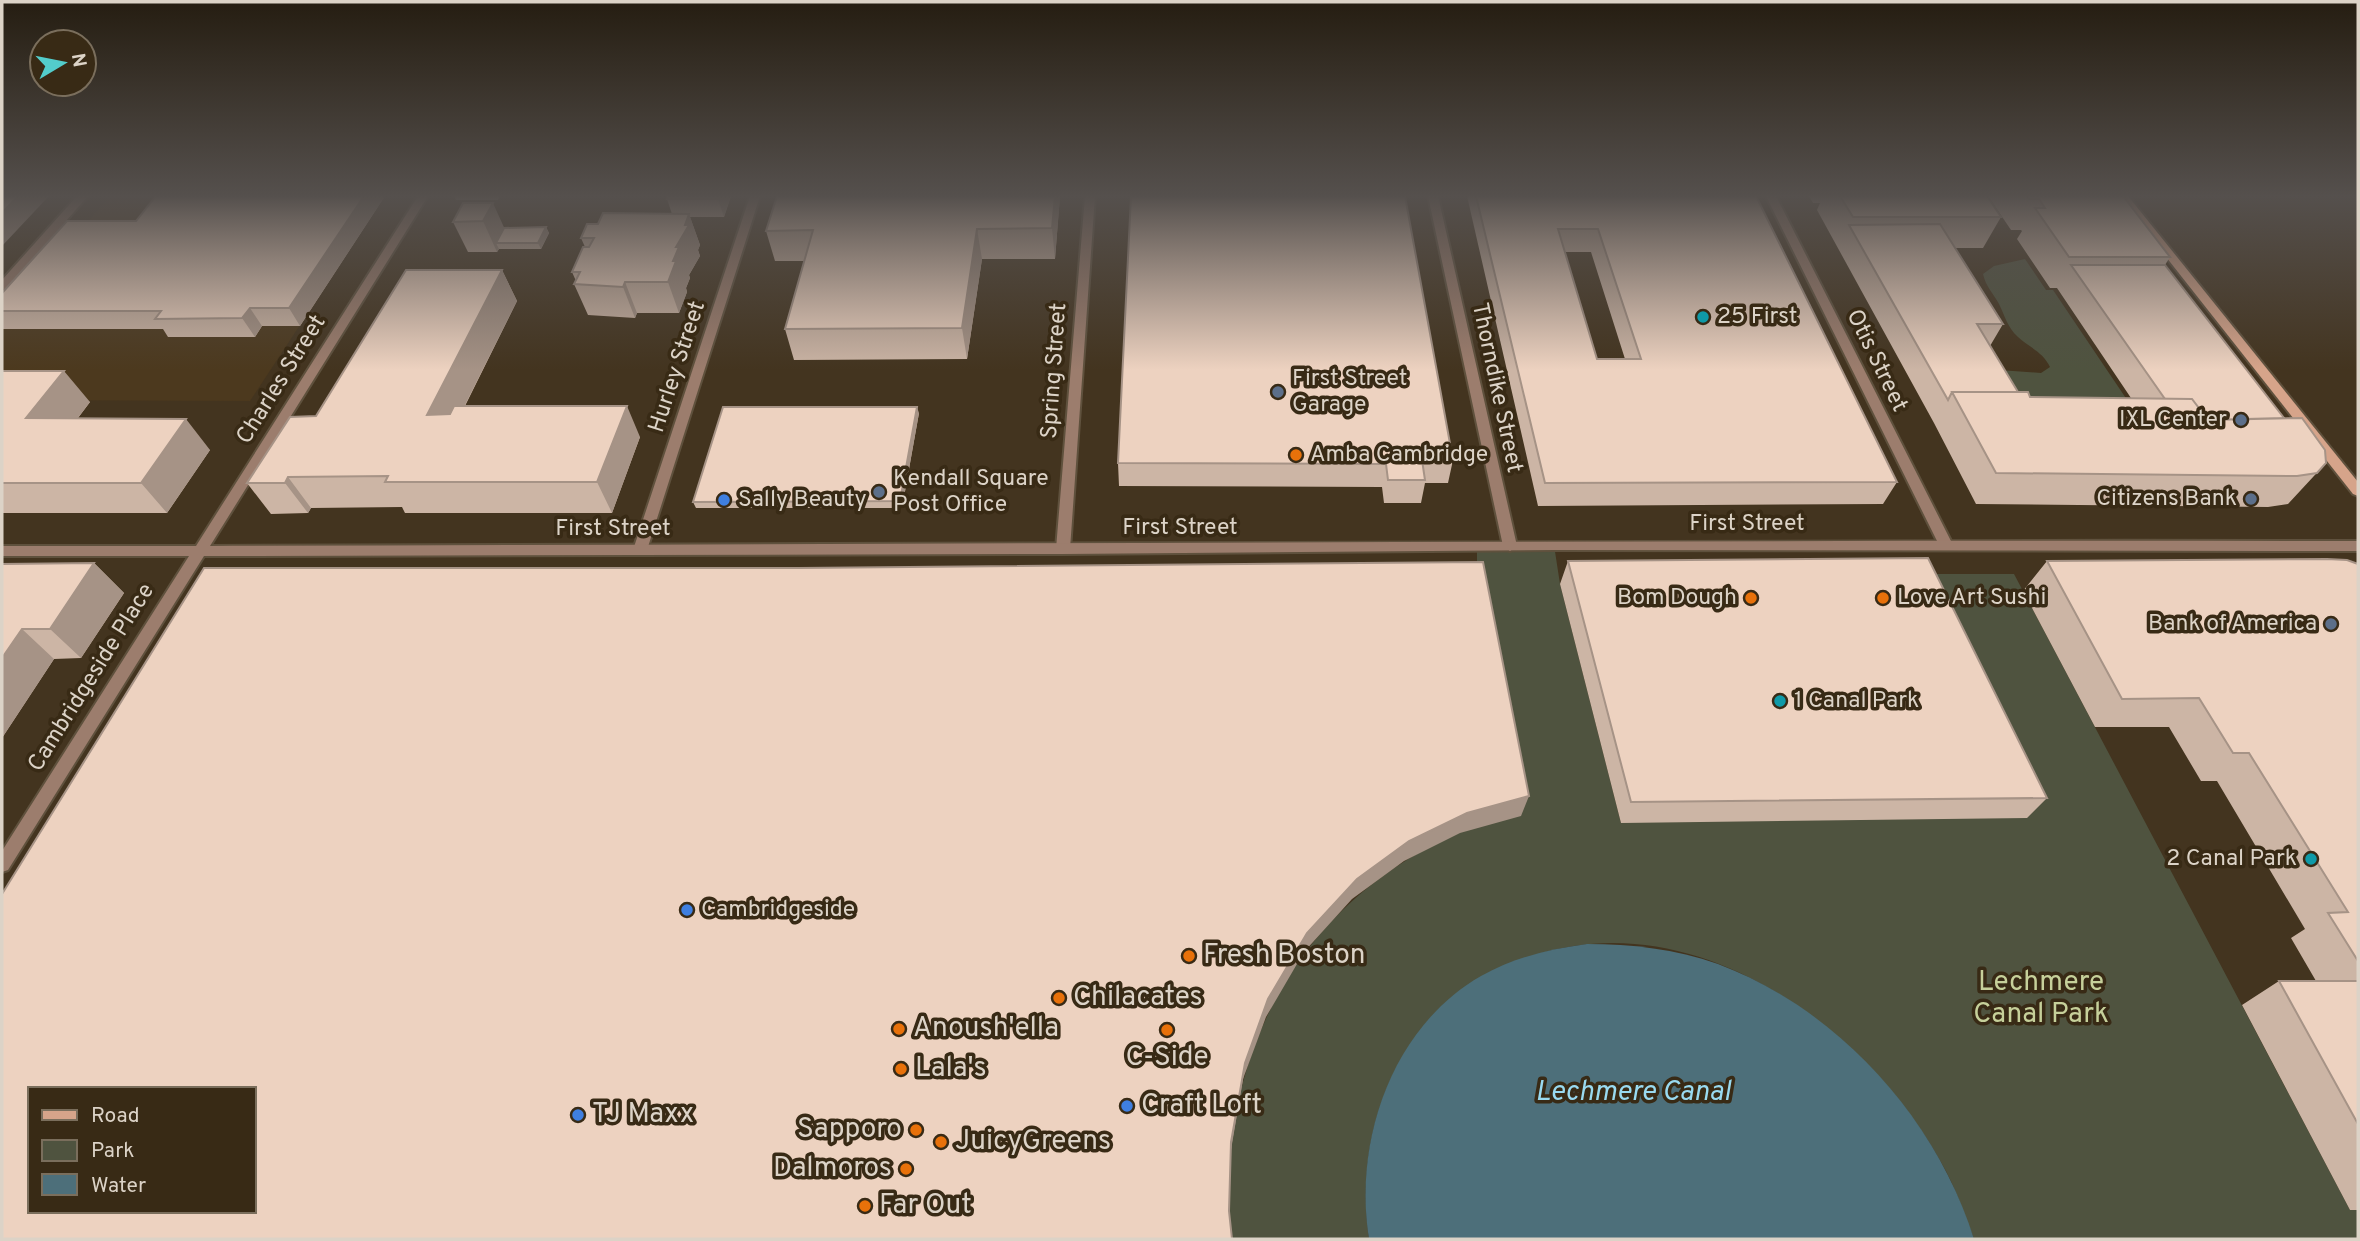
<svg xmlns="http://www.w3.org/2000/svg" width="2360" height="1241" viewBox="0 0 2360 1241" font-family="Overpass,sans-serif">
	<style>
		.built { fill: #4c391e }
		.green { fill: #4f533f }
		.water { fill: #4d6f7a }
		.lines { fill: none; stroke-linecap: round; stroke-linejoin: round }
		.minor-casing { stroke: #5f513d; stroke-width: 4 }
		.tertiary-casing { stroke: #5f513d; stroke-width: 4 }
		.secondary-casing { stroke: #5f513d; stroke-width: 4 }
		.minor { fill: #9c7d6d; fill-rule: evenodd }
		.tertiary { fill: #9c7d6d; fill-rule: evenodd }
		.secondary { fill: #d6a48a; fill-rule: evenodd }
		.wall { fill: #ccb5a5; fill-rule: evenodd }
		.shaded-wall { fill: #a69386 }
		.building { fill: #edd2c0; stroke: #a69386; stroke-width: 2; fill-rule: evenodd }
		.culture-dot { fill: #0f9aa8; stroke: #382a15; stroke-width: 2.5 }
		.service-dot { fill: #5c6f8a; stroke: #382a15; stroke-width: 2.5 }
		.food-dot { fill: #e8710a; stroke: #382a15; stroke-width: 2.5 }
		.shop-dot { fill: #3f7fe0; stroke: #382a15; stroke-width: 2.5 }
		.labels { text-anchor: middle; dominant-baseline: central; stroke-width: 7; stroke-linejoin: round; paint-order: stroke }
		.poi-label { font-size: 23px; fill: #dcd3c7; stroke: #382a15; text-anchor: start }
		.street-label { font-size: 23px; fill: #dcd3c7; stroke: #382a15 }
		.near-poi-label { font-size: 28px; fill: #dcd3c7; stroke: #382a15; text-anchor: start }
		.near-park-label { font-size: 28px; fill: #c6d09a; stroke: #382a15 }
		.near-water-label { font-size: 28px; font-style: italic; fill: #99daf0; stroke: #382a15 }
	</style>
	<rect width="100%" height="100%" fill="#43341f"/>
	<!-- built -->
	<path class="built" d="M110 196H385L250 401 2 400V320Z"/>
	<!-- green -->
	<path class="green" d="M2025 259 2046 290H2053L2144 425 2014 427 1999 370 2041 373 2050 367C2043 352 2030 348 2018 337 2007 327 2005 316 1999 304 1993 293 1986 287 1983 274L1994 266Z
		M1554 545 1560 584 1621 823 1909 574H2014L2350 1210H2358V1239H1974C1964 1213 1955 1186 1941 1162 1866 1028 1698 905 1539 954 1481 972 1443 996 1409 1047 1372 1101 1359 1175 1369 1239H1229C1229 1211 1227 1182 1230 1154 1243 1024 1307 917 1420 852L1477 584V547Z"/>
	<!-- water -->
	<path class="water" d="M1587 944C1632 944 1675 949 1718 964 1838 1009 1936 1118 1974 1239H1369C1353 1141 1392 1027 1481 976 1515 957 1550 949 1587 944Z"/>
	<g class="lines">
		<!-- minor casing -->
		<g class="minor-casing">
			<path id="minor" d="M77 196H88L6 289 2 290V280Z
				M750 196H760L647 550 640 555 635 554 633 550Z
				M1085 196H1095L1070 549 1063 554 1056 549Z
				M1428 196H1438L1517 546 1510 551 1503 546Z
				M1766 196H1776L1953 545 1951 548 1946 550 1939 545Z"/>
		</g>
		<!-- tertiary casing -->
		<g class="tertiary-casing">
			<path id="tertiary" d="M418 196H428L210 546C926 544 1642 540 2358 541V551L1554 550 1063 554 204 556 8 870 2 872V851L189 556H2V546H196Z"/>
		</g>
		<!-- secondary casing -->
		<g class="secondary-casing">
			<path id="secondary" d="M2118 196H2128L2358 482V496L2353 494Z"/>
		</g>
		<!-- minor -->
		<use href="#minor" class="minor"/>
		<!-- tertiary -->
		<use href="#tertiary" class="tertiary"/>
		<!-- secondary -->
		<use href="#secondary" class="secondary"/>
	</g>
	<!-- wall -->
	<path class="wall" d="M385 196 300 326H262L255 337H168L163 329H2V293L136 221Z
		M454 196H500L498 200H456Z
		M668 196H731L724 217H690L700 245 698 250 700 256 689 275 690 278 686 288 687 292 679 313H637L635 318 588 315 574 284 576 281 572 272 585 247 581 238 598 224 672 214 667 199Z
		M777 196H1060L1055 259H982L967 359 794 360 785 329 804 261H775L766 231Z
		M1467 196H1756L1897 482 1883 504 1538 506ZM1565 252H1591L1625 359H1597Z
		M1809 196H1987L2001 217 1983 248H1955L2003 324 1990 346 2018 392 2030 397 2131 398 2057 288H2050L2017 239 2022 231 2021 230H2011L1988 196H2123L2170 257 2165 265 2284 418 2326 463 2288 504 2268 507 1976 504 1934 423 1817 210 1820 203H1813Z
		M463 203 504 228 546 227 549 233 541 249H499L497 252H468L453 222Z
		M502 270 517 301 465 406 640 437 612 513H405L402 507 311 508 308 513 271 514 247 483 316 416Z
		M2 371 90 402 78 418 210 450 167 513H2Z
		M919 413 902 508H696L693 502Z
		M1453 460 1448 483H1425L1421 503H1384L1382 487 1119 486 1118 463Z
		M1568 561 2047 798 2027 818 1621 823 1560 584Z
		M2047 561 2358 564V1210H2350L2242 1005 2279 981H2316L2291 938 2305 929 2217 781H2201L2169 727H2095L2023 591Z
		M94 563 124 593 81 658 54 659 2 738V564Z"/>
	<!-- shaded-wall -->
	<path class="shaded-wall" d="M18 196H49L2 246V213Z
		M364 196H385L300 326 289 308Z
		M719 196H731L724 217 718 199Z
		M1055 196H1060L1055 259 1052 228Z
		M493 203 507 234 496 243 499 249 497 252 483 221Z
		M689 214 700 245 698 250 700 256 689 275 690 278 686 288 687 292 679 313 668 282 676 247Z
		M546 227 549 233 541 249 538 243Z
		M977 229 982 259 967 359 962 328Z
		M502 270 517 301 445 445 427 415Z
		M625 282 637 313 635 318 623 287Z
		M250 308 262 326 255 337 242 318Z
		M64 371 90 402 54 449 26 418Z
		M627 406 640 437 612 513 597 482Z
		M917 407 919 413 902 508 900 501Z
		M186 419 210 450 167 513 141 483Z
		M288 477 311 508 308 513 285 483Z
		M94 563 124 593 81 658 50 629Z
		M22 629 54 659 2 738V658Z
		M1529 796 1521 816 1460 833 1404 861 1352 899 1304 952 1266 1017 1243 1079 1230 1156 1231 1142 1245 1063 1268 999 1307 933 1357 879 1409 841 1467 813Z"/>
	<!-- building -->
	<path class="building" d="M2 196H18L2 213Z
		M156 196H364L289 308H250L242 318 155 319 161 311H2V293L67 221H136Z
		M668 196H719L718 199H667Z
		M777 196H1055L1052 228 977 229 962 328 785 329 813 230 766 231Z
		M1131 196H1405L1453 460H1422L1425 480H1388L1386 464 1118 463Z
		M1476 196H1756L1897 482 1545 483ZM1558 229H1598L1641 359H1597Z
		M1840 196H1987L2001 217H1853Z
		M2026 196H2123L2170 257H2069L2035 208H2045L2039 199H2029Z
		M463 203H493L483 221 453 222Z
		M603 213 689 214 685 225H689L676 247H679L673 261H676L668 282H625L623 287 574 284 580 272H572L583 247H589L594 238H581L587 224H598Z
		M1940 224 2003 324H1977L2018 392H1952L1948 400 1849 225Z
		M546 227 538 243H496L504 228Z
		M2071 265H2165L2284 418 2208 420 2192 399H2165Z
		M406 270H502L427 415 450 414 454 406H627L597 482H385L388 476 288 477 285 483H247L290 417 316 416Z
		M2 371H64L26 418 186 419 141 483H2Z
		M1952 392H2028L2030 397 2192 399 2208 420 2302 418 2325 450 2326 463 2317 473 2297 476 1996 473Z
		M723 407H917L900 501 693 502Z
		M1928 558 2047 798 1631 802 1568 561Z
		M2327 559 2347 560 2358 564V961L2328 913 2348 912 2249 753H2233L2199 698 2122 699 2047 561Z
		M1483 562 1529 796 1467 813 1409 841 1357 879 1307 933 1268 999 1245 1063 1231 1142 1229 1211 1232 1239H2V894L204 568H799ZM30 1089H254V1211H30Z
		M94 563 50 629H22L2 658V564Z
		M2279 981H2358V1124Z"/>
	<!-- sky -->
	<linearGradient id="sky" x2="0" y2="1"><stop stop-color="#251d11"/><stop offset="0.53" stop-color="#55504d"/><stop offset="1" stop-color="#55504d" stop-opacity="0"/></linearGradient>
	<rect width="2360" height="370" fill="url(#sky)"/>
	<!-- markers -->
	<g class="culture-dot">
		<circle cx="1703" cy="317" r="7"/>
		<circle cx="1780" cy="701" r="7"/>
		<circle cx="2311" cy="859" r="7"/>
	</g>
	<g class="service-dot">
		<circle cx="1278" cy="392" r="7"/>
		<circle cx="2241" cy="420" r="7"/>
		<circle cx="879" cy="492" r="7"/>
		<circle cx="2251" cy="499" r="7"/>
		<circle cx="2331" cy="624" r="7"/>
	</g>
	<g class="food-dot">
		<circle cx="1296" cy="455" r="7"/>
		<circle cx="1751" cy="598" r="7"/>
		<circle cx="1883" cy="598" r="7"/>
		<circle cx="1189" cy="956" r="7"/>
		<circle cx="1059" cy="998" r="7"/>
		<circle cx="899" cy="1029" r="7"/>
		<circle cx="1167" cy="1030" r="7"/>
		<circle cx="901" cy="1069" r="7"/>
		<circle cx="916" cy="1130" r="7"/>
		<circle cx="941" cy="1142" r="7"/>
		<circle cx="906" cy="1169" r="7"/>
		<circle cx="865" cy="1206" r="7"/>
	</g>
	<g class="shop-dot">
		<circle cx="724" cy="500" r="7"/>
		<circle cx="687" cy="910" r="7"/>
		<circle cx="1127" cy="1106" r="7"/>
		<circle cx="578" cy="1115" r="7"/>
	</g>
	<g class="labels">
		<!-- poi labels -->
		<g class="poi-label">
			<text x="1717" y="317">25 First</text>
			<text x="1292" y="379">First Street<tspan x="1292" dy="26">Garage</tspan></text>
			<text x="2227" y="420" text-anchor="end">IXL Center</text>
			<text x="1310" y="455">Amba Cambridge</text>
			<text x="893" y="479">Kendall Square<tspan x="893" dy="26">Post Office</tspan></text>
			<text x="2237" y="499" text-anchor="end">Citizens Bank</text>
			<text x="738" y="500">Sally Beauty</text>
			<text x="1737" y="598" text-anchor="end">Bom Dough</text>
			<text x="1897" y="598">Love Art Sushi</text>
			<text x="2317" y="624" text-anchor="end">Bank of America</text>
			<text x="1794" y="701">1 Canal Park</text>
			<text x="2297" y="859" text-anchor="end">2 Canal Park</text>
			<text x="701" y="910">Cambridgeside</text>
		</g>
		<!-- street labels -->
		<g class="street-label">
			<text transform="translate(1876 361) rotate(64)">Otis Street</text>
			<text transform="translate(678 367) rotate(-72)">Hurley Street</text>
			<text transform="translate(1055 371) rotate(-86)">Spring Street</text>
			<text transform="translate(282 380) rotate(-58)">Charles Street</text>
			<text transform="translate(1496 388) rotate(78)">Thorndike Street</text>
			<text x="1747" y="524">First Street</text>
			<text x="1180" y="528">First Street</text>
			<text x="613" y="529">First Street</text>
			<text transform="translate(92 678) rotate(-58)">Cambridgeside Place</text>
		</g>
		<!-- near-poi labels -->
		<g class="near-poi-label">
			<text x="1203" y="956">Fresh Boston</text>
			<text x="1073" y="998">Chilacates</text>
			<text x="913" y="1029">Anoush'ella</text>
			<text x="1167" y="1058" text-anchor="middle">C-Side</text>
			<text x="915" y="1069">Lala's</text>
			<text x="1141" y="1106">Craft Loft</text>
			<text x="592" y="1115">TJ Maxx</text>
			<text x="902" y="1130" text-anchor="end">Sapporo</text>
			<text x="955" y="1142">JuicyGreens</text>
			<text x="892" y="1169" text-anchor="end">Dalmoros</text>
			<text x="879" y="1206">Far Out</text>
		</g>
		<!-- near-park labels -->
		<g class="near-park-label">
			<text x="2041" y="983">Lechmere<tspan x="2041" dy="32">Canal Park</tspan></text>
		</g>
		<!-- near-water labels -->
		<g class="near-water-label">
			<text x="1633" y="1093">Lechmere Canal</text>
		</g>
	</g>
	<!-- border -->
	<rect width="2360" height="1241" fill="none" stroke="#dcd3c7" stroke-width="7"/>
	<!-- legend -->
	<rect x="28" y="1087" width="228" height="126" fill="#382a15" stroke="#7a6e5c" stroke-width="2"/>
	<rect x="42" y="1110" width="35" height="10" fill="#d6a48a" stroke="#7a6e5c" stroke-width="2"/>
	<text x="91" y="1122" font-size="21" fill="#dcd3c7">Road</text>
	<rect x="42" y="1140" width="35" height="21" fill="#4f533f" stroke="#7a6e5c" stroke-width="2"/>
	<text x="91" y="1157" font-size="21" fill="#dcd3c7">Park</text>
	<rect x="42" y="1174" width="35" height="21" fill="#4d6f7a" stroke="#7a6e5c" stroke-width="2"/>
	<text x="91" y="1192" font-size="21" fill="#dcd3c7">Water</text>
	<!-- north arrow -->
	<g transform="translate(63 63) rotate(80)"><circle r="33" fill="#382a15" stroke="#7a6e5c" stroke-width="2"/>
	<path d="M0-5L12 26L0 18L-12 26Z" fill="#53cdcb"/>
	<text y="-10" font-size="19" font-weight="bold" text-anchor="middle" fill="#dcd3c7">N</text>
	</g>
</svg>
